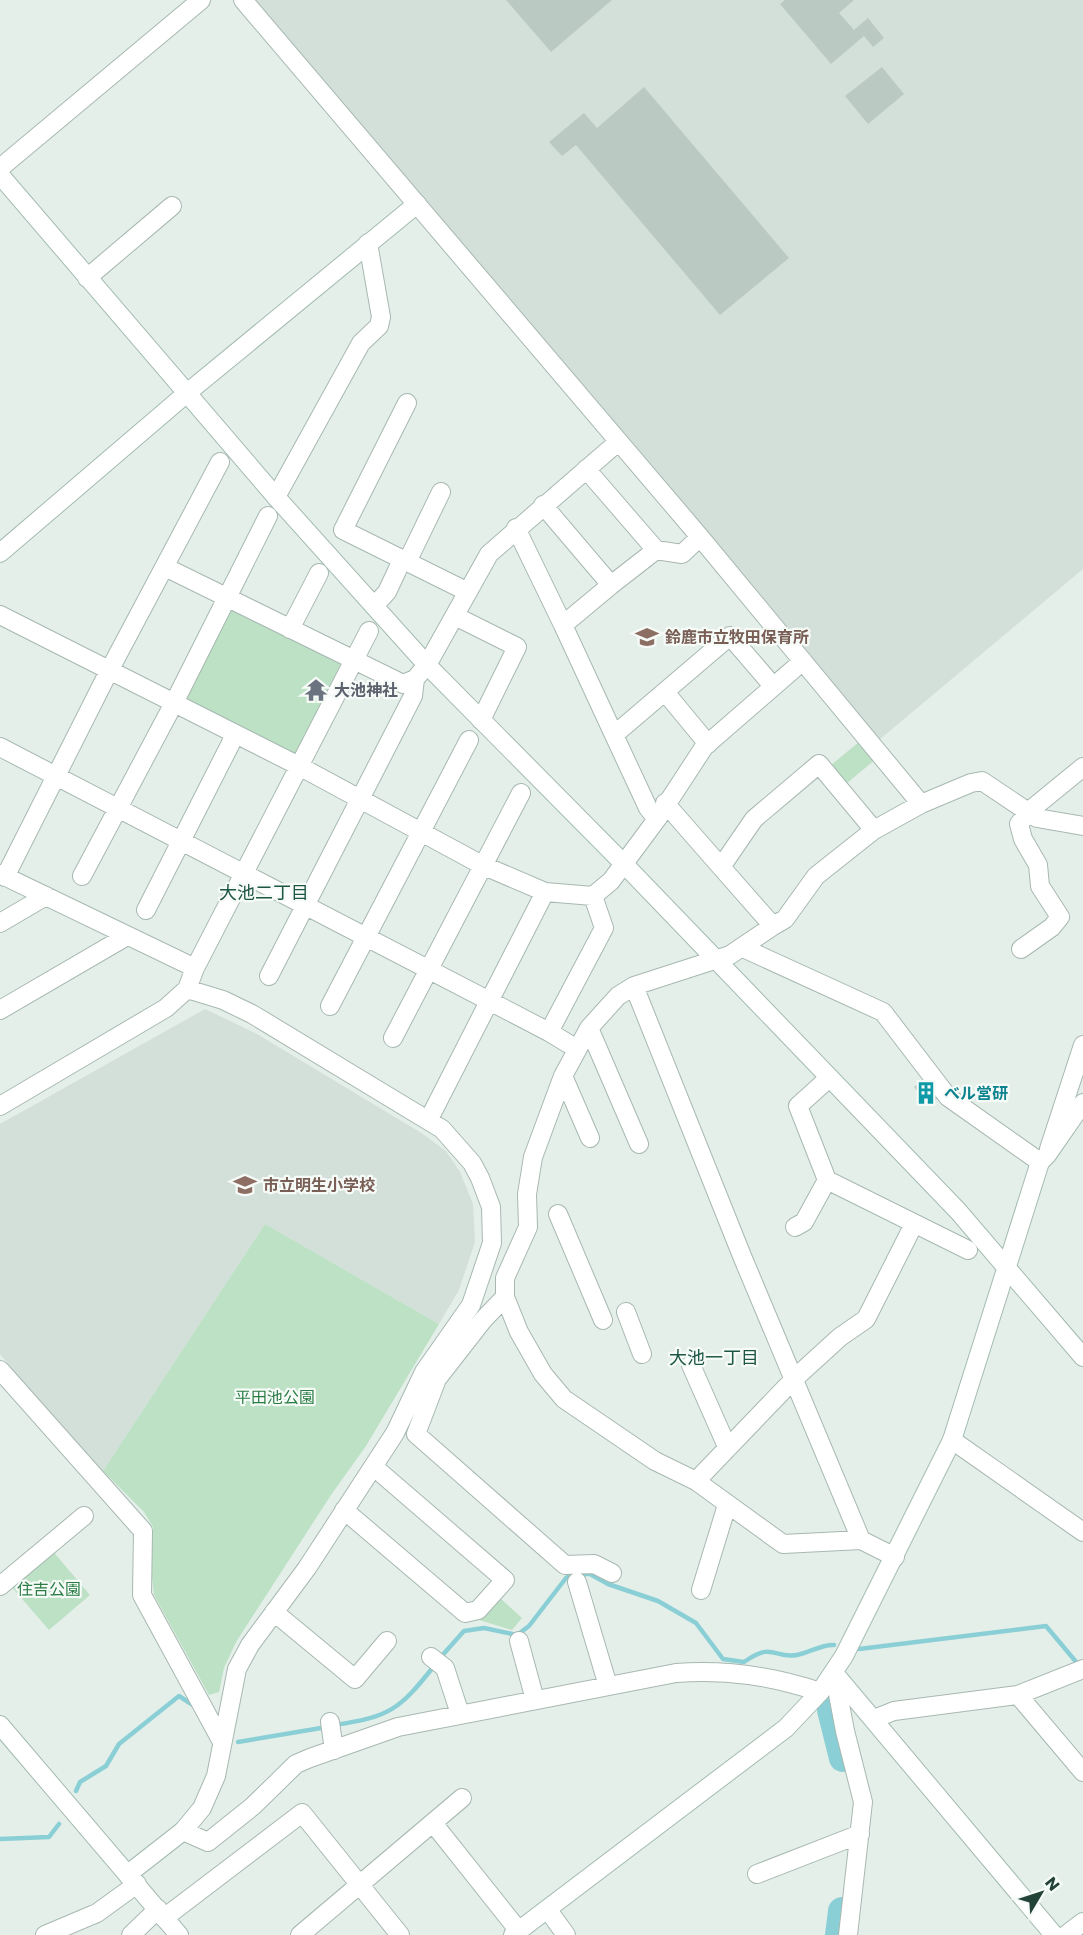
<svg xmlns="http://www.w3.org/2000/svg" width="1083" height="1935" viewBox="0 0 1083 1935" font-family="Poppins,'Noto Sans JP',sans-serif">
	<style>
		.built { fill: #d3dfd9 }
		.green { fill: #bde1c5 }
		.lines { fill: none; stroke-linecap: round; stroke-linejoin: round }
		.stream { stroke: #8bcfd6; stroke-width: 4.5 }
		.river { stroke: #8bcfd6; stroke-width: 28 }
		.building { fill: #bacac3 }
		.street-casing { stroke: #a7b8b1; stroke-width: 20 }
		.secondary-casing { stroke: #a3bbb1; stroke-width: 20 }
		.street { stroke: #fff; stroke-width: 18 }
		.secondary { stroke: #fff; stroke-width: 18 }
		.labels { text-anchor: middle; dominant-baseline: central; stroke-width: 4.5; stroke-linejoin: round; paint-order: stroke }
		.education-label { font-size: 16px; font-weight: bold; fill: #785e54; stroke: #f6fbf8; text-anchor: start }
		.worship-label { font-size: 16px; font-weight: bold; fill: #5b616d; stroke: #f6fbf8; text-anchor: start }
		.culture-label { font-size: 16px; font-weight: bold; fill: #0d838f; stroke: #f6fbf8; text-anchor: start }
		.park-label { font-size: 16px; fill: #2a7c44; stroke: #f6fbf8 }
		.neighbourhood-label { font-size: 18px; fill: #1d5644; stroke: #f6fbf8 }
	</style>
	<rect width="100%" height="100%" fill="#e5efea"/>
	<!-- built -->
	<path class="built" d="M253 0H1083V569L879 740Z
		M205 1009 257 1034 423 1134 446 1151 460 1172 473 1204 475 1242 459 1290 439 1324 265 1224 103 1471 42 1405 0 1354V1124Z"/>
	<!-- green -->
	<path class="green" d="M226 607 345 661 298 759 186 701 184 694Z
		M860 741 876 759 846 784 830 766Z
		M265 1224 439 1324 366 1446 331 1495 236 1642 224 1668 219 1692 209 1695 154 1595 151 1568 153 1527 144 1512 103 1471Z
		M51 1549 90 1595 49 1630 10 1585Z
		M499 1597 522 1618 512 1630 479 1620Z"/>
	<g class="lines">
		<!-- stream -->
		<path class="stream" d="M859 1649 1046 1626 1077 1663
			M439 1659 464 1631 484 1628 517 1635 529 1626 566 1578 573 1574H590L608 1584 658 1601 696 1623 723 1659 744 1662C774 1641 773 1659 797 1655 809 1653 822 1644 834 1645
			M335 1725C390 1717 400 1709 434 1666
			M238 1742 327 1727
			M76 1791 80 1782 106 1766 119 1744 179 1696 196 1707
			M0 1839 49 1837 59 1824"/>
		<!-- river -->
		<path class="river" d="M831 1710 843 1758
			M839 1935 842 1911"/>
	</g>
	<!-- building -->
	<path class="building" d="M506 0H612L551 52Z
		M785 0H854L839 13 854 30 868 18 884 38 873 47 864 36 831 64 780 4Z
		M882 67 904 94 868 124 845 96Z
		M644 87 789 258 720 315 576 145 562 156 549 142 584 113 597 128Z
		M923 1080 938 1098 929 1106 914 1087Z"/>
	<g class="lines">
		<!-- street casing -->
		<g class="street-casing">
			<path id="street" d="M243 0 700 537 921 804 971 783 982 781 1037 818 1083 826
				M0 168 201 0
				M87 278 172 206
				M407 403 343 530 468 592
				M586 469 656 550 682 554 700 537
				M276 497 361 343 379 326 381 317 368 243
				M543 505 611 585 656 550
				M516 528 563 625 611 585
				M407 562 441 492
				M165 567 403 684 415 679 427 665 489 554 618 442
				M374 606 387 592 402 560
				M0 615 299 766 482 865 545 892 593 896 611 881 657 819 704 747 803 661
				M455 616 517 647 481 720
				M563 625 614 735 730 636 773 686
				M290 629 319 573
				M665 692 708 744
				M614 735 648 808 657 819
				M0 747 549 1032 577 1049
				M665 803 721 867 754 819 819 764 874 830 921 804
				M721 867 773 926 730 955 634 986 618 996 589 1028 563 1076 533 1157 527 1194 528 1227 505 1278V1297L519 1332 543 1374 564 1399 655 1461 696 1481 783 1544 861 1540 895 1557
				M0 874 195 968 187 989 166 1008 0 1106
				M82 876 174 703 268 516
				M5 877 109 671 220 462
				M146 910 235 735
				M0 923 46 896
				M773 926 785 919 816 876 874 830
				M743 948 883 1012 948 1097 1040 1162
				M1021 949 1052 927 1060 917 1040 886 1038 865 1023 839 1019 824 1028 812 1083 767
				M195 968 369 631
				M269 976 413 696 415 679
				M634 986 742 1256 861 1540
				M187 989 223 1000 252 1014 442 1129 472 1163 480 1178 491 1207 492 1243 471 1305 424 1372 395 1433 307 1568 250 1645 237 1669 216 1776 202 1808 183 1831 208 1842 253 1806 296 1764 310 1758 398 1727 676 1673C727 1669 772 1676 820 1692
				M330 1006 469 740
				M0 1010 127 936
				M589 1028 639 1144
				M549 1032 604 928 593 896
				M393 1038 521 793
				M563 1076 590 1138
				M429 1119 545 892
				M1049 1149 1083 1045
				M827 1180 968 1250
				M558 1214 603 1320
				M795 1227 804 1222 827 1180 798 1106 829 1078
				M626 1312 642 1354
				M691 1365 725 1442 729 1446
				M0 1370 143 1531 142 1595 222 1742
				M427 1373 437 1379 483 1320 505 1297
				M437 1379 416 1434 565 1565 594 1564 612 1573
				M952 1440 1083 1532
				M696 1481 795 1378 840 1337 866 1319 914 1224
				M344 1510 465 1613 478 1610 505 1580 374 1467
				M577 1582 608 1686
				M0 1586 84 1516
				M701 1590 727 1505
				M274 1612 355 1679 387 1641
				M519 1641 535 1700
				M431 1657 445 1668 460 1714
				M834 1673 845 1731 863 1802 848 1935
				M1018 1695 1083 1772
				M874 1719 894 1711 1018 1695 1083 1669
				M330 1722 334 1750
				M433 1823 519 1931
				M757 1874 860 1834
				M548 1910 566 1935
				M164 1918 302 1813 400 1935
				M45 1935 97 1913 137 1884
				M131 1935 158 1909
				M300 1935 462 1798"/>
		</g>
		<!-- secondary casing -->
		<g class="secondary-casing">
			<path id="secondary" d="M0 175 276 497 427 665 624 864 958 1211 1083 1357
				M0 553 187 393 417 204
				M834 1673 1054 1935
				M0 1725 179 1935
				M128 1874 183 1831
				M513 1935 786 1728 820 1692 844 1656 952 1440 1040 1162 1047 1155 1083 1103
				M1066 1935 1083 1922"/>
		</g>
		<!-- street -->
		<use href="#street" class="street"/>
		<!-- secondary -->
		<use href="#secondary" class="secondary"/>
	</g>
	<!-- icons -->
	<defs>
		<g id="school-bare" transform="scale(1.8)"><path d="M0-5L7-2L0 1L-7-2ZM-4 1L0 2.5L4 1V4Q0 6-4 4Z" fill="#8d6e63" stroke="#f6fbf8" stroke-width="2.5" paint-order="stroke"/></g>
		<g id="temple-bare" transform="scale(1.8)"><path d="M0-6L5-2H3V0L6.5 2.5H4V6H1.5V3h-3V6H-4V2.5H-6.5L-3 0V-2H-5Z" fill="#6b7280" stroke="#f6fbf8" stroke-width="2.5" paint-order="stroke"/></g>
		<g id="building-bare" transform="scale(1.8)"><path d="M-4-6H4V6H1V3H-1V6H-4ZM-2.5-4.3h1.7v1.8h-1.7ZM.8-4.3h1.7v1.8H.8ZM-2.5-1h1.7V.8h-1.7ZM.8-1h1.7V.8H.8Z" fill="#0f9aa8" stroke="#f6fbf8" stroke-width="2.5" paint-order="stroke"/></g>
	</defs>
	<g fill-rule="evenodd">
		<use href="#school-bare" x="647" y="637"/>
		<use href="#temple-bare" x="316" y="690"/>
		<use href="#building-bare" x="926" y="1093"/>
		<use href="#school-bare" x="245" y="1185"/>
	</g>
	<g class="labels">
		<!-- education labels -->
		<g class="education-label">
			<text x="665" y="637">鈴鹿市立牧田保育所</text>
			<text x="263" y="1185">市立明生小学校</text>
		</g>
		<!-- worship labels -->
		<g class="worship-label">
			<text x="334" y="690">大池神社</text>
		</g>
		<!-- culture labels -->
		<g class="culture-label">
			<text x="944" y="1093">べル営研</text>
		</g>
		<!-- park labels -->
		<g class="park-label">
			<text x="275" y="1397">平田池公園</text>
			<text x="49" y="1589">住吉公園</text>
		</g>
		<!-- neighbourhood labels -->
		<g class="neighbourhood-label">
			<text x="264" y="892">大池二丁目</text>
			<text x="714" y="1357">大池一丁目</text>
		</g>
	</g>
	<!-- north arrow -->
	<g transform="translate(1041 1893) rotate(51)" stroke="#f6fbf8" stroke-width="4.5" paint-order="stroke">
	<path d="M0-4.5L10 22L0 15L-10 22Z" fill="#234238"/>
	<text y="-9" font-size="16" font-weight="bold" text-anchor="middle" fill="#234238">N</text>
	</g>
</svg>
